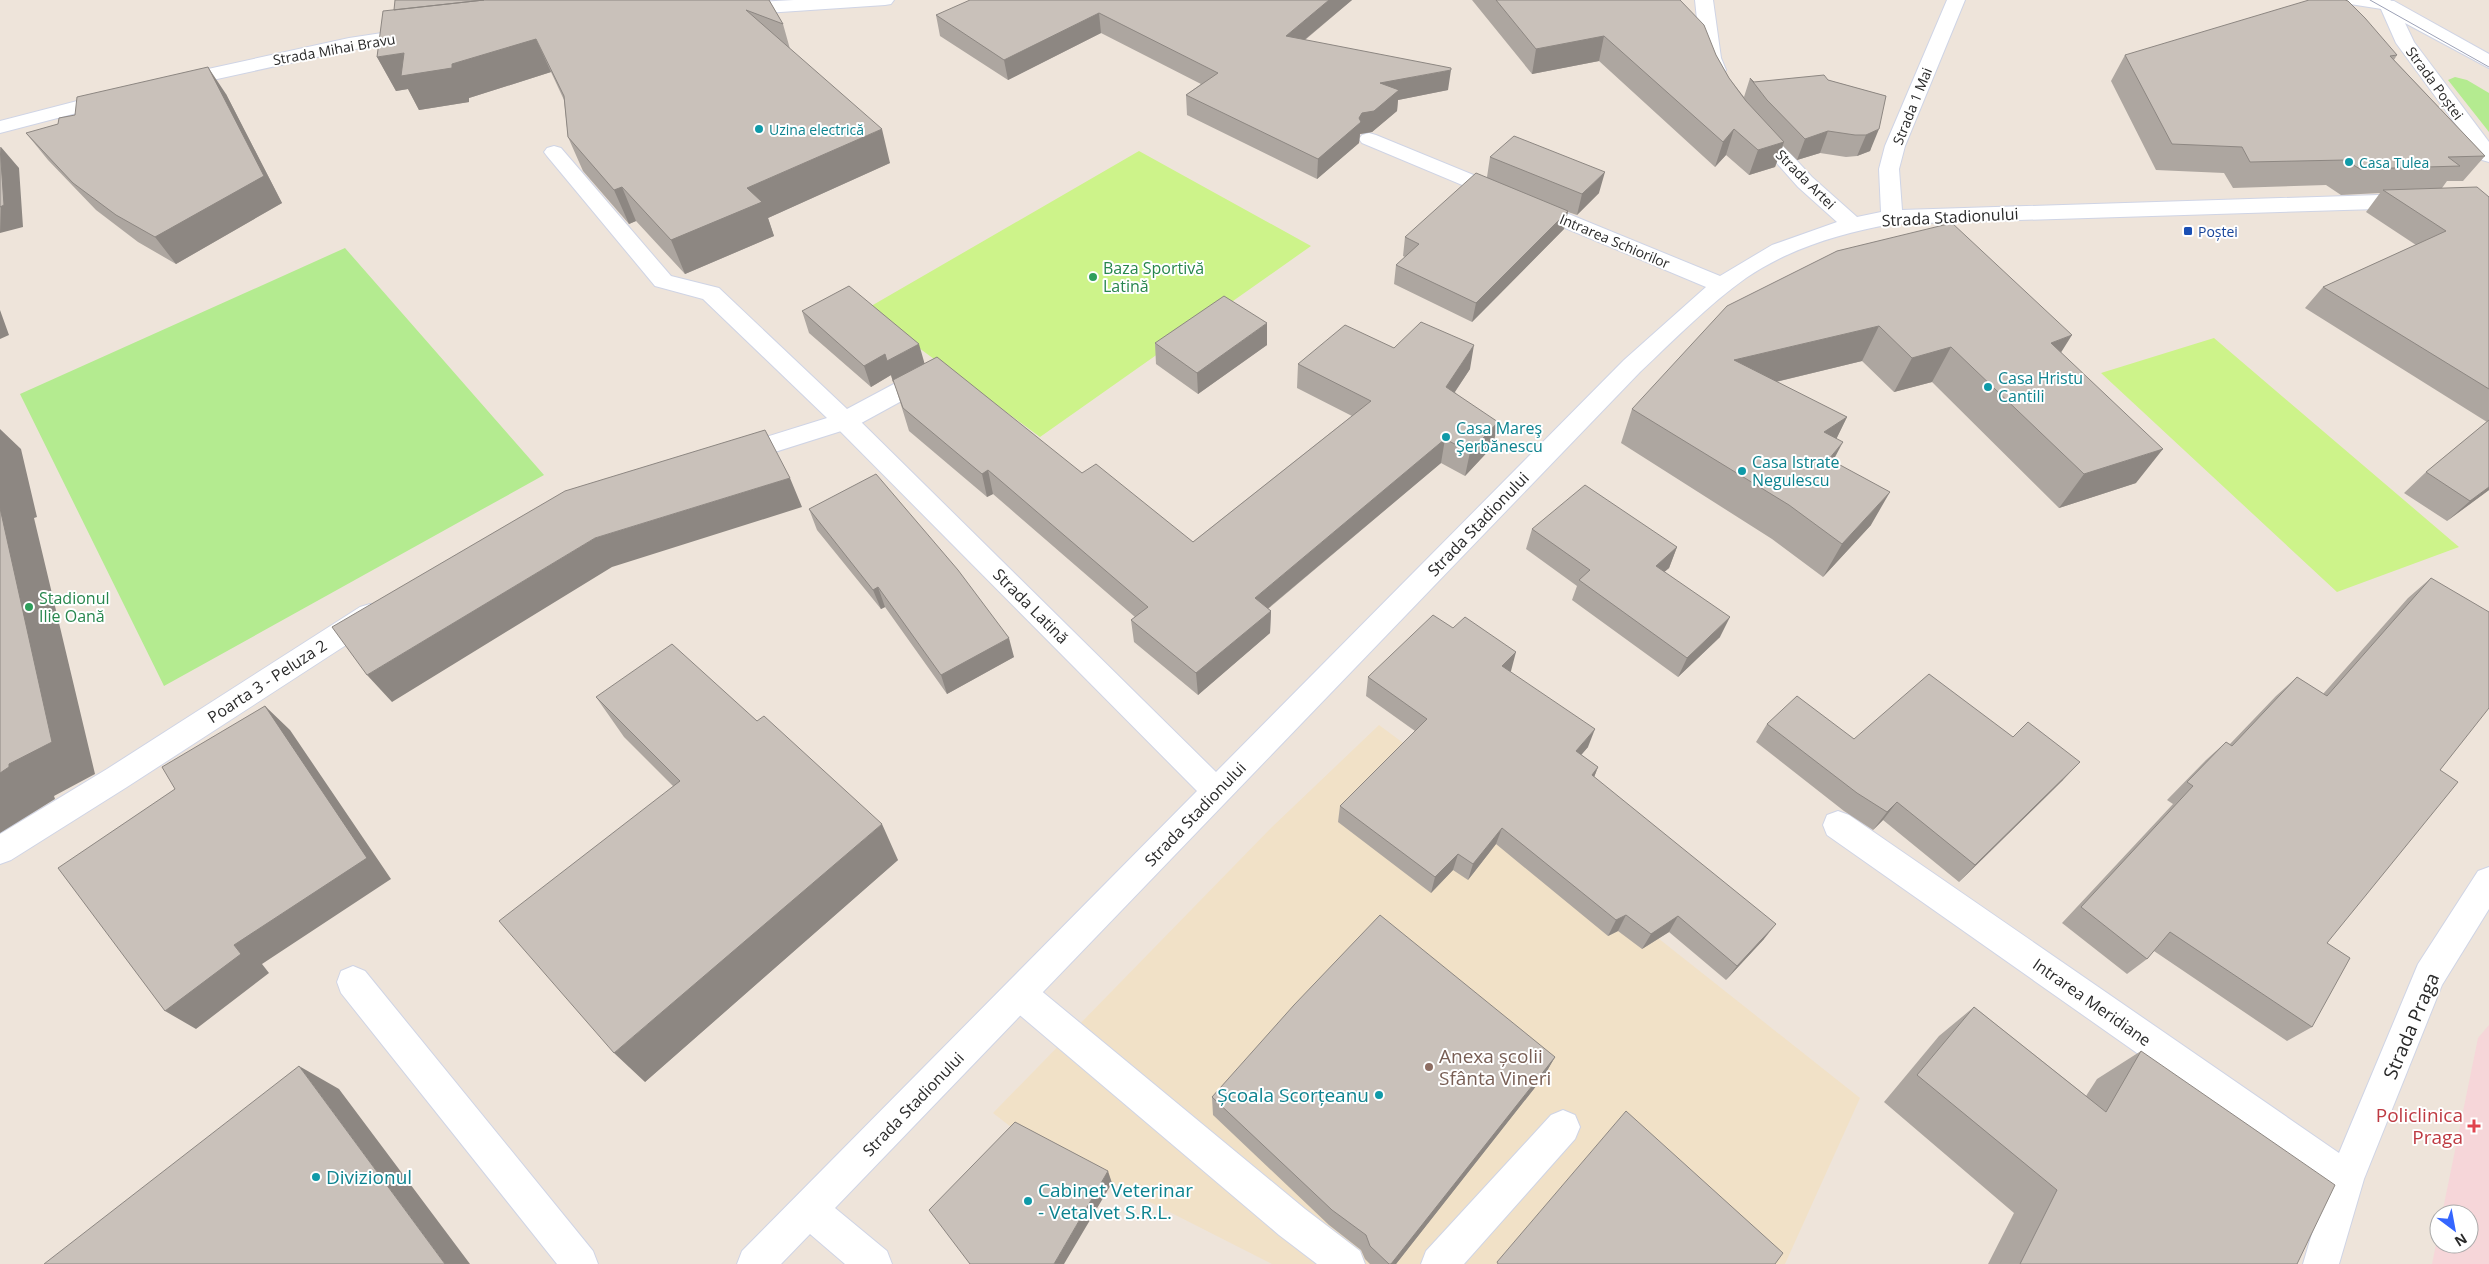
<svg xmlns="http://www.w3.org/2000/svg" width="2489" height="1264" viewBox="0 0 2489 1264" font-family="'Open Sans',sans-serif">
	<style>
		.education { fill: #f1e1c7 }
		.medical { fill: #f6d6d9 }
		.green { fill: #b4eb90 }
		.pitch { fill: #cdf38a }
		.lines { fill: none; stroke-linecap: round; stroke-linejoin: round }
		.service-casing { stroke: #cfd4e5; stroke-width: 2 }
		.minor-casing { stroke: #cfd4e5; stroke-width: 2 }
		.secondary-casing { stroke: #cfd4e5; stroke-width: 2 }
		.service { fill: #fff; fill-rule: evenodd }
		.minor { fill: #fff; fill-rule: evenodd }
		.secondary { fill: #fff; fill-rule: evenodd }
		.tram { stroke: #9ca1b6; stroke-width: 1 }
		.wall { fill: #ada6a0 }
		.shaded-wall { fill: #8d8782 }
		.building { fill: #c9c1ba; stroke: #8d8782 }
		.culture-dot { fill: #0f9aa8; stroke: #fff; stroke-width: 2 }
		.transit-dot { fill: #1a4fb4; stroke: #fff; stroke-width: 2 }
		.leisure-dot { fill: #2e9e5b; stroke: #fff; stroke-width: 2 }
		.education-dot { fill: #8d6e63; stroke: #fff; stroke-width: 2 }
		.health-dot { fill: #e0444e; stroke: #fff; stroke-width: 2 }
		.labels { text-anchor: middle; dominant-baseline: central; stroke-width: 4; stroke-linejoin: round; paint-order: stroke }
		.far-street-label { font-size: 14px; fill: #2a2a2a; stroke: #fff }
		.far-culture-label { font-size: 14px; fill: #0d838f; stroke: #fff; text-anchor: start }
		.far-transit-label { font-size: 14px; fill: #164399; stroke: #fff; text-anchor: start }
		.street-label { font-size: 16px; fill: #2a2a2a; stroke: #fff }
		.leisure-label { font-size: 16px; fill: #27864d; stroke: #fff; text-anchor: start }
		.culture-label { font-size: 16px; fill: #0d838f; stroke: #fff; text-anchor: start }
		.near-street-label { font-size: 19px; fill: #2a2a2a; stroke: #fff }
		.near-education-label { font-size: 19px; fill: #785e54; stroke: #fff; text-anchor: start }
		.near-culture-label { font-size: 19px; fill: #0d838f; stroke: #fff; text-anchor: start }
		.near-health-label { font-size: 19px; fill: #be3a42; stroke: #fff; text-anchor: end }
	</style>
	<rect width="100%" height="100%" fill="#eee4da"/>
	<!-- education -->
	<path class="education" d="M1379 725 1538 843 1860 1098 1785 1264H1272L1071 1162 1020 1134 993 1113 1271 828Z"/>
	<!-- medical -->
	<path class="medical" d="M2489 1025V1264H2432L2439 1230V1244H2469V1214H2442L2478 1038Z"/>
	<!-- green -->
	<path class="green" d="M2455 77 2467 80 2489 93V132L2448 80Z
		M345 248 544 475 164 686 20 394Z"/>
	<!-- pitch -->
	<path class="pitch" d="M1139 151 1311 246 1040 437 866 309Z
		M2214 338 2459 547 2337 592 2101 373Z"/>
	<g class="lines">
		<!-- service casing -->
		<g class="service-casing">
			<path id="service" d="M554 146 561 148 671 276 719 288 847 409 922 369 930 367 938 369 942 375 938 381 854 427 737 464 728 461 725 455 728 449 827 418 703 299 655 286 547 156 544 152 547 148Z
				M370 604 380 607 384 615 380 623 127 787 11 860 0 864V834L107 769 360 607Z
				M353 966 365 971 593 1251 598 1264H557L341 993 337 982 341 971Z
				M1021 979 1033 984 1305 1209 1360 1251 1365 1264H1317L1279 1235 1009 1006 1005 995 1009 984Z
				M1563 1110 1575 1115 1580 1127 1575 1139 1464 1264H1421L1426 1251 1551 1115Z"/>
		</g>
		<!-- minor casing -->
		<g class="minor-casing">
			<path id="minor" d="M1695 0H1713L1721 58 1726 70 1723 74H1709L1701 58Z
				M1947 0H1965L1905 146 1899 169 1902 210 2410 194 2417 196 2421 201 2417 206 2410 208 1892 224C1841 233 1790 248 1746 278 1708 305 1674 340 1640 372L835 1208 887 1251 892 1264H845L810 1234 781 1264H737L742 1251 1197 791 836 427 833 421 836 415 845 412 854 415 1216 772 1624 360 1706 287 1362 143 1359 139 1362 135 1369 133 1376 135 1720 276 1772 245 1837 222 1798 187 1748 131 1745 127 1748 123 1755 121 1762 123 1812 177 1857 217 1881 212 1879 169 1885 146Z
				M2347 0H2390L2397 5 2394 9 2388 10 2350 4Z
				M1838 811 1849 815 2339 1153 2418 964 2478 871 2489 867V909L2442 985 2364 1179 2339 1264H2303L2326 1186 1827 835 1823 825 1827 815Z"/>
		</g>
		<!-- secondary casing -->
		<g class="secondary-casing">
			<path id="secondary" d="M794 0H894L891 4 885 5 735 15 729 13 726 9 729 5 735 3Z
				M2376 0 2394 1 2489 54V68L2405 23 2414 42 2489 142V162L2482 160 2396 43 2381 9 2374 3Z
				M415 28 422 30 424 34 422 38 349 50 176 88 169 86 166 82 169 78 176 76 349 38Z
				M112 92 119 94 122 98 119 102 0 133V121Z"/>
		</g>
		<!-- service -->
		<use href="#service" class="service"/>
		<!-- minor -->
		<use href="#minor" class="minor"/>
		<!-- secondary -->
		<use href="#secondary" class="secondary"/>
		<!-- tram -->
		<path class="tram" d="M2370 0 2489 67"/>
	</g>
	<!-- wall -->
	<path class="wall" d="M769 0 783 24 790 49 890 163 768 218 774 236 685 274 636 221 629 224 583 171 568 137 564 100 551 72 469 98V102L419 110 408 89 396 91 377 57Z
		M1352 0 1305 40 1448 90 1398 100 1397 111 1372 132 1360 134 1359 143 1317 179 1187 115 1186 95 1201 84 1101 33 1008 80 940 36 936 15Z
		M1472 0H1680L1716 55 1729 78 1744 97 1750 78 1754 82 1828 80 1886 96 1870 151 1857 156 1846 157 1820 153 1797 160 1783 146 1775 167 1749 175 1726 155 1715 167 1599 61 1532 74Z
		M2125 55H2397L2394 60 2485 156 2463 181H2447L2442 188 2489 197V490L2447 521 2404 493 2426 472 2487 422 2305 308 2323 287 2416 245 2366 212 2380 193 2341 195 2326 185 2233 188 2224 173 2156 170 2111 81Z
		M226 94 282 203 176 264 138 242 96 210 48 160 26 133Z
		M1490 157 1599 193 1577 215 1568 212 1564 229 1472 322 1394 284 1396 265 1405 257 1403 256 1405 237 1487 177Z
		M1837 251 2061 352 2136 483 2059 508 1932 382 1894 392 1862 361 1776 382 1847 417 1836 439 1833 461 1871 525 1823 577 1772 539 1621 443 1632 409Z
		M802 311 924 363 1082 473 1193 542 1352 416 1297 388 1298 364 1394 348 1470 369 1455 392 1493 446 1465 476 1441 463 1268 609 1271 611 1270 633 1198 695 1134 642 1131 620 1135 617 993 494 987 497 909 431 894 382H893L891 375 871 387 809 333Z
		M1155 343 1267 345 1198 394 1156 364Z
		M809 509 1014 657 947 694 885 607 881 609 817 530Z
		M1532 529 1677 547 1669 568 1664 572 1720 637 1678 677 1572 600 1577 586 1526 549Z
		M2431 578 2440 770 2327 943 2312 1027 2287 1041 2154 951 2147 959 2127 974 2062 923 2173 804 2167 800 2206 760 2226 742 2230 744 2276 696 2297 677 2323 694 2408 598Z
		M1510 671 1588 747 1581 755 1598 767 1594 777 1764 939 1726 980 1669 932 1642 949 1618 931 1608 936 1496 844 1468 880 1453 870 1431 893 1338 822 1340 806 1415 731 1366 696 1368 677Z
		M596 697 898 860 645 1082 673 786 624 737Z
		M1767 724 1854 739 2063 780 1959 882 1883 820 1873 830 1844 811 1756 742Z
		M1974 1007 2086 1096 2097 1079 2141 1051 2297 1264H1988L2014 1213 1884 1102 1939 1036Z
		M1555 1057 1544 1076 1396 1264H1370L1365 1259 1361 1250 1329 1225 1213 1115 1212 1097Z"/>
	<!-- shaded-wall -->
	<path class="shaded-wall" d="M1329 0H1352L1285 56 1286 36Z
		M1099 13 1101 33 1008 80 1004 60Z
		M1604 36 1599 61 1532 74 1536 49Z
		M536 39 551 72 469 98V102L419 110 408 89 396 91 377 57 404 53 452 64Z
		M208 67 226 94 282 203 176 264 155 237Z
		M1451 70 1448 90 1398 100 1397 111 1372 132 1360 134 1359 143 1317 179 1318 159 1380 83Z
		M882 129 890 163 768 218 774 236 685 274 671 240 747 188Z
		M1734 129 1726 155 1715 167 1723 142Z
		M1879 129 1870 151 1857 156 1866 135Z
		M1828 131 1820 153 1797 160 1805 139Z
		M1784 142 1775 167 1749 175 1758 150Z
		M1 147 19 168 23 227 0 233Z
		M1605 172 1599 193 1577 215 1582 194Z
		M622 187 636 221 629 224 614 190Z
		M1568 211 1564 229 1472 322 1476 303Z
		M0 310 9 335 0 339Z
		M1267 323V345L1198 394 1197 373Z
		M1879 326 1862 361 1721 395 1734 360Z
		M2072 335 2050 370 2051 343Z
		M919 344 925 365 893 382 887 361Z
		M1474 345 1470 369 1442 411 1446 387Z
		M1951 347 1932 382 1894 392 1912 358Z
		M885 354 891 375 871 387 864 366Z
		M1847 417 1830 452 1824 432Z
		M1498 422 1493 446 1465 476 1470 452Z
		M0 429 21 449 37 517 34 518 95 774 54 796 55 799 0 833V773L9 764 0 508Z
		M1445 439 1441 463 1254 620 1255 598Z
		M1843 442 1825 476 1829 459Z
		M2163 449 2136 483 2059 508 2084 474Z
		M988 470 993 494 987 497 982 474Z
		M790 478 802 507 612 567 392 702 367 675 595 538Z
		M2489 487V490L2447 521 2470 501Z
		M1890 492 1871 525 1823 577 1842 544Z
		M1677 547 1669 568 1648 586 1656 566Z
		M878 587 885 607 881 609 873 590Z
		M1271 611 1270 633 1198 695 1196 673Z
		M1730 617 1720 637 1678 677 1687 658Z
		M1009 638 1014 657 947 694 941 675Z
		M1516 652 1511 671 1497 684 1502 666Z
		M265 706 290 730 391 879 262 964 269 973 196 1029 165 1011Z
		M1595 729 1588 747 1569 769 1576 751Z
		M2080 762 2063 780 1959 882 1975 865Z
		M1598 767 1591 785 1592 775Z
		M1897 802 1883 820 1873 830 1887 812Z
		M882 824 898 860 645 1082 614 1053Z
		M1502 828 1496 844 1468 880 1473 864Z
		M1458 854 1453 870 1431 893 1435 877Z
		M1626 915 1618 931 1608 936 1616 920Z
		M1678 916 1669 932 1642 949 1651 934Z
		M1776 924 1764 939 1726 980 1737 966Z
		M1555 1057 1544 1076 1396 1264H1391Z
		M299 1066 339 1089 470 1264H445Z
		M1108 1171 1112 1183 1064 1264H1054Z"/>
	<!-- building -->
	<path class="building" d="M395 0H484L394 10Z
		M484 0H769L783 24 746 10 882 129 747 188 762 202 671 240 622 187 614 190 568 137 564 96 536 39 452 64V68L401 76 404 53 377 57 383 11Z
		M970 0H1329L1286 36 1451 68V70L1380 83 1399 90 1374 111 1362 113 1359 118 1361 122 1318 159 1186 95 1218 73 1099 13 1004 60 936 15Z
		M1496 0H1680L1704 25 1716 55 1729 78 1746 101 1784 142 1758 150 1734 129 1723 142 1604 36 1536 49Z
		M2309 0H2345L2348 1 2365 18 2397 55 2390 56 2485 156 2448 157 2460 166 2360 169 2345 160 2250 162 2242 147 2172 144 2125 55Z
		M208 67 264 176 155 237 116 215 73 183 26 133 58 124 59 118 75 115 77 97Z
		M1824 75 1828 80 1886 96 1879 129 1866 135H1855L1828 131 1805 139 1767 100 1750 78 1754 82Z
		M1514 136 1605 172 1582 194 1490 157Z
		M0 147 4 205 0 207Z
		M1476 173 1568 211 1476 303 1396 265 1419 244 1405 237Z
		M2477 187 2489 197V389L2323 287 2446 231 2383 190Z
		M1952 223 2072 335 2051 343 2163 449 2084 474 1951 347 1912 358 1879 326 1734 360 1847 417 1824 432 1843 442 1829 459 1890 492 1842 544 1789 505 1632 409 1727 306 1837 251Z
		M849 286 919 344 887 361 885 354 864 366 802 311Z
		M1224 296 1267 323 1197 373 1155 343Z
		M1421 322 1474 345 1446 387 1498 422 1470 452 1445 439 1255 598 1271 611 1196 673 1131 620 1148 607 988 470 982 474 903 408 893 380 937 357 1082 473 1096 464 1193 542 1371 401 1298 364 1345 325 1394 348Z
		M2489 420V487L2470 501 2426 472Z
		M765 430 790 478 595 538 367 675 332 627 565 491Z
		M876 474 958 570 1009 638 941 675 878 587 873 590 809 509Z
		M1585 485 1677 547 1656 566 1730 617 1687 658 1579 580 1590 570 1532 529Z
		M0 508 52 742 9 764V767L0 773Z
		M2431 578 2489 612V708L2440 770 2458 782 2327 943 2350 958 2312 1027 2170 932 2147 959 2081 907 2193 786 2187 782 2226 742 2232 746 2297 677 2327 696Z
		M1433 615 1453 628 1465 617 1516 652 1502 666 1595 729 1576 751 1598 767 1592 775 1776 924 1737 966 1678 916 1651 934 1626 915 1616 920 1502 828 1473 864 1458 854 1435 877 1340 806 1427 719 1368 677Z
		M672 644 757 721 764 716 882 824 614 1053 499 921 680 781 596 697Z
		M1929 674 2013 737 2028 722 2080 762 1975 865 1897 802 1887 812 1857 793 1767 724 1797 696 1854 739Z
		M265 706 367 858 234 945 241 954 165 1011 58 868 175 789 162 767Z
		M1380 915 1555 1057 1391 1264H1389L1370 1246 1366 1235 1332 1210 1212 1097 1294 1005Z
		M1974 1007 2106 1112 2141 1051 2335 1185 2297 1264H2020L2057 1190 1917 1075Z
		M299 1066 445 1264H44Z
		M1626 1111 1783 1253 1775 1264H1498L1497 1262Z
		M1015 1122 1108 1171 1054 1264H970L929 1210Z"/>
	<!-- markers -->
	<g class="culture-dot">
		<circle cx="759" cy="129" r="5"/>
		<circle cx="2349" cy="162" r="5"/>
		<circle cx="1988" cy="387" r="5"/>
		<circle cx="1446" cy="437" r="5"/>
		<circle cx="1742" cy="471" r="5"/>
		<circle cx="1379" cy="1095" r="5"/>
		<circle cx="316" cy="1177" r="5"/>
		<circle cx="1028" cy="1201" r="5"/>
	</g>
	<rect class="transit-dot" x="2183" y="226" width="10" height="10" rx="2.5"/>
	<g class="leisure-dot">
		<circle cx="1093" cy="277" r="5"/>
		<circle cx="29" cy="607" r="5"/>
	</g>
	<circle class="education-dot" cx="1429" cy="1067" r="5"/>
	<path class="health-dot" d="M2471.5 1118.5h5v5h5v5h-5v5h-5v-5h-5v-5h5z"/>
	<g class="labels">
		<!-- far-street labels -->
		<g class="far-street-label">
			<text transform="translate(334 49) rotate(-10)">Strada Mihai Bravu</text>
			<text transform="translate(2435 83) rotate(54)">Strada Poștei</text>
			<text transform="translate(1912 106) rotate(-68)">Strada 1 Mai</text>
			<text transform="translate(1806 179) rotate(45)">Strada Artei</text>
			<text transform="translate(1615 241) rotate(23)">Intrarea Schiorilor</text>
		</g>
		<!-- far-culture labels -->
		<g class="far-culture-label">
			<text x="769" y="129">Uzina electrică</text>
			<text x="2359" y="162">Casa Tulea</text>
		</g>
		<!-- far-transit labels -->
		<g class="far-transit-label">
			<text x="2198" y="231">Poștei</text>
		</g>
		<!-- street labels -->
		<g class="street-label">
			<text transform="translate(1950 217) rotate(-3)">Strada Stadionului</text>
			<text transform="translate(1478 524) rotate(-46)">Strada Stadionului</text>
			<text transform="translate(1031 606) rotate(45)">Strada Latină</text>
			<text transform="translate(267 681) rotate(-33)">Poarta 3 - Peluza 2</text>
			<text transform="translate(1195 814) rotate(-46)">Strada Stadionului</text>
			<text transform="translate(2092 1002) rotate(35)">Intrarea Meridiane</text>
			<text transform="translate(913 1104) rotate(-46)">Strada Stadionului</text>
		</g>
		<!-- leisure labels -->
		<g class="leisure-label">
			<text x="1103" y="268">Baza Sportivă<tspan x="1103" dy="18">Latină</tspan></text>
			<text x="39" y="598">Stadionul<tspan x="39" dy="18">Ilie Oană</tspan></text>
		</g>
		<!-- culture labels -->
		<g class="culture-label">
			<text x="1998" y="378">Casa Hristu<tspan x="1998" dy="18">Cantili</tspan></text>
			<text x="1456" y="428">Casa Mareş<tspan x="1456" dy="18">Şerbănescu</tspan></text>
			<text x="1752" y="462">Casa Istrate<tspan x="1752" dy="18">Negulescu</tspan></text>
		</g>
		<!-- near-street labels -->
		<g class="near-street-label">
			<text transform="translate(2411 1026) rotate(-67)">Strada Praga</text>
		</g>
		<!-- near-education labels -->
		<g class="near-education-label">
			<text x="1439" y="1056">Anexa școlii<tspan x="1439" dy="22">Sfânta Vineri</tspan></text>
		</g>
		<!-- near-culture labels -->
		<g class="near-culture-label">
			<text x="1369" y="1095" text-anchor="end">Școala Scorțeanu</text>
			<text x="326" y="1177">Divizionul</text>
			<text x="1038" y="1190">Cabinet Veterinar<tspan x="1038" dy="22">- Vetalvet S.R.L.</tspan></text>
		</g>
		<!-- near-health labels -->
		<g class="near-health-label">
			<text x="2463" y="1115">Policlinica<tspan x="2463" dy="22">Praga</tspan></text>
		</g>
	</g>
	<!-- north arrow -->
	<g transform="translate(2454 1229) rotate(148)"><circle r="24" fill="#ffffff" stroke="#aaaaaa"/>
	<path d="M0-4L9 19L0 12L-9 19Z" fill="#3566ff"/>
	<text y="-8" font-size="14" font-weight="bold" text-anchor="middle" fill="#2a2a2a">N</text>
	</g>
</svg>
